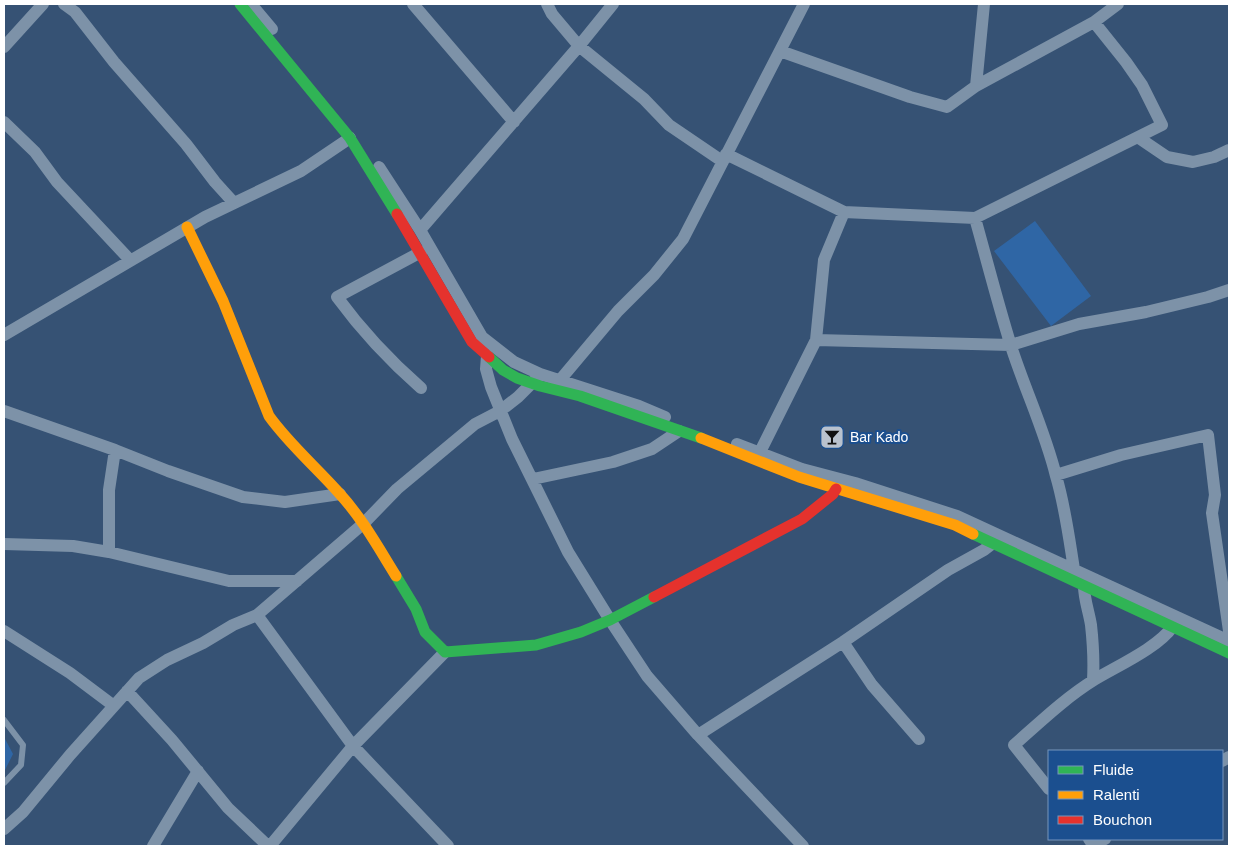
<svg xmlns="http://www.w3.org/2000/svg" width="1233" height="850" viewBox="0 0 1233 850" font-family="Helvetica,sans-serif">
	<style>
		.green { fill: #2f66a5 }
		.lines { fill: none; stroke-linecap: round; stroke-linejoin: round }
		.lane { stroke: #7d92a8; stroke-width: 6 }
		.street { stroke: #7d92a8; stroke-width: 12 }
		.fast { stroke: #30b455; stroke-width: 11 }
		.slow { stroke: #ff9f0a; stroke-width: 11 }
		.jam { stroke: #e5322d; stroke-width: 11 }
		.labels { text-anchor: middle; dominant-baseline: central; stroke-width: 4; stroke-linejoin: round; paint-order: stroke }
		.poi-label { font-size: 14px; fill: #fff; stroke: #1b4f8f; text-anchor: start }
	</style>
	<rect width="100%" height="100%" fill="#365274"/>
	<!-- green -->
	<path class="green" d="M1035 221 1091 296 1051 326 994 251Z
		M4 737 13 754 4 772Z"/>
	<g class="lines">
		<!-- lane -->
		<path class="lane" d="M4 720 23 745 21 765 4 783"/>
		<!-- street -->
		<path class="street" d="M64 4 75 12 114 62 186 144 215 182 234 203
			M251 4 272 29
			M413 4 514 122
			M547 4 552 14 579 46 644 99 669 125 722 161
			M4 47 43 4
			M780 51 910 97 947 107 976 86 1094 22 1118 4
			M976 86 984 4
			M4 122 35 152 57 182 130 260
			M1139 138 1167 157 1193 162 1214 157 1229 150
			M726 154 844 212 975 218 1162 125 1142 85 1126 62 1094 22
			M379 167 420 230 482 337 514 362 540 374 639 406 665 417
			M975 218C987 261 998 304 1011 346 1025 390 1045 431 1056 476 1065 506 1069 538 1074 569
			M420 230 579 46 613 4
			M4 335 205 217 301 171 350 138
			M816 340 1011 345 1079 324 1146 312 1208 297 1229 290
			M487 356 486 369 491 387 512 439 568 552 610 620 647 676 698 735 803 846
			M560 380 618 311 654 275 683 239 804 4
			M421 388C389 360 362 331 337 297L421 252
			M4 411 115 450 168 471 243 497 285 502 340 494
			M737 444 802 469 855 483 957 516 1229 641
			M760 452 816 340 824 260 844 212
			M1056 475 1121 455 1208 435 1215 495 1212 513 1229 631
			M533 479 613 462 652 449 679 431
			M4 544 73 546 109 552 229 581H297
			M109 552V490L115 450
			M1084 586C1084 599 1089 612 1091 625 1093 643 1094 662 1093 680
			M257 615 353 746 448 846
			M4 631 70 673 114 706
			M843 642 872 685 919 739
			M127 691 172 740 228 808 268 846
			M698 735 843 642 948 570 984 550 993 543
			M1222 761 1229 757
			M1049 789 1014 745C1039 723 1065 698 1094 680 1117 666 1158 648 1173 626
			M4 829 23 812 70 755 139 678 167 660 203 643 233 625 257 615 364 523 397 489 475 424 500 411 518 397 537 378
			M1089 839 1093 845 1105 839
			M153 846 198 771
			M270 846 353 746 445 652"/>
		<!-- fast -->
		<path class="fast" d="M240 4 350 138 397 214
			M489 357 503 370 517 378 540 386 580 396 701 438
			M973 534 1229 653
			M396 576 416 609 425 632 445 652 536 645 581 632 610 620 654 597"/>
		<!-- slow -->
		<path class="slow" d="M187 227 223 301 269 416C289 444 316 467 339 493 362 518 378 547 396 576
			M701 438 799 477 955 525 973 534"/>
		<!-- jam -->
		<path class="jam" d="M397 214 472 342 489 357
			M654 597 802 519 833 494 836 489"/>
	</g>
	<!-- icons -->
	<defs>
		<g id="bar-square" transform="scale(1.25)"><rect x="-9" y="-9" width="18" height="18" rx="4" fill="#b9c2ce" stroke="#1b4f8f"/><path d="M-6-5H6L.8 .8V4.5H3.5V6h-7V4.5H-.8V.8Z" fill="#111"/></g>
	</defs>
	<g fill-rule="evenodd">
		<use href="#bar-square" x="832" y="437"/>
	</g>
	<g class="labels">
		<!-- poi labels -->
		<g class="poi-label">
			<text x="850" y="437">Bar Kado</text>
		</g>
	</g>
	<!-- border -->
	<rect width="1233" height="850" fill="none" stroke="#ffffff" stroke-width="10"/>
	<!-- legend -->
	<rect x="1048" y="750" width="175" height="90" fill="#1b4f8f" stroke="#7695bc"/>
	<rect x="1058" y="766" width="25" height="8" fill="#30b455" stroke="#7695bc"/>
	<text x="1093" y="775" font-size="15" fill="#ffffff">Fluide</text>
	<rect x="1058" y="791" width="25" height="8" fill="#ff9f0a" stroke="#7695bc"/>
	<text x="1093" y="800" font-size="15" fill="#ffffff">Ralenti</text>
	<rect x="1058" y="816" width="25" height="8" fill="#e5322d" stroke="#7695bc"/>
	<text x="1093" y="825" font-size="15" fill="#ffffff">Bouchon</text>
</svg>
